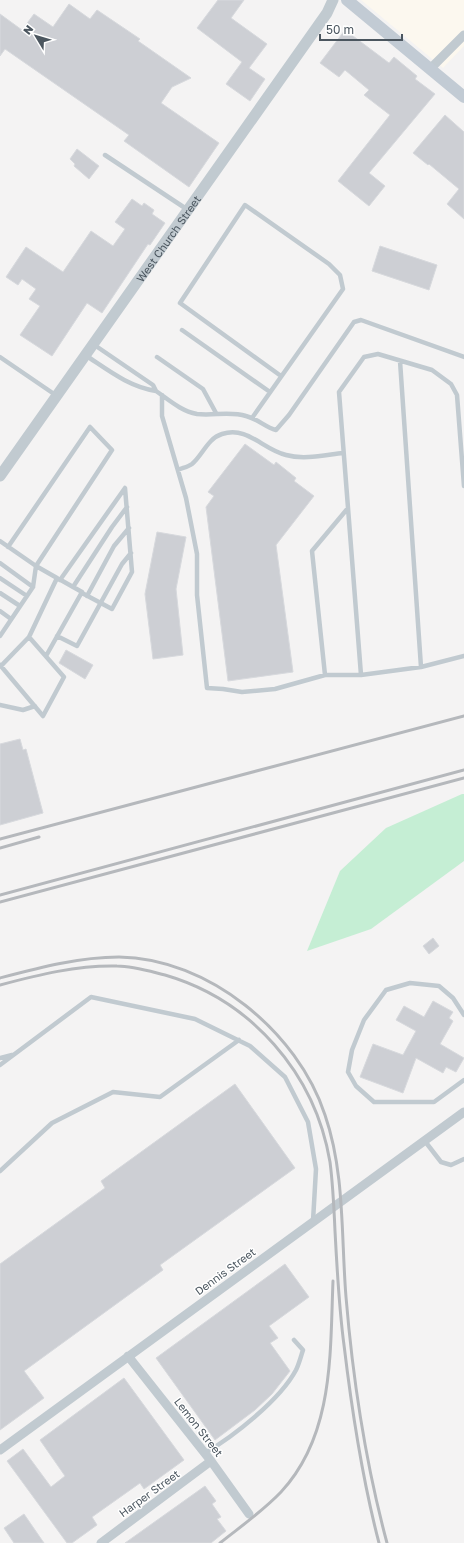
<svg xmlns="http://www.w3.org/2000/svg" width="464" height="1543" viewBox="0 0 464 1543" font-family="'Golos Text',sans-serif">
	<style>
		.commercial { fill: #fcf8ef }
		.green { fill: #c5eed4 }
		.building { fill: #cdcfd4; stroke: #d7d9dd }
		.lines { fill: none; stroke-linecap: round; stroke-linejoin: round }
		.service { stroke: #c1cad0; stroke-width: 4.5 }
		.minor { stroke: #c1cad0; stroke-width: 9 }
		.tertiary { stroke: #c1cad0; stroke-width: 11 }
		.secondary { stroke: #c2cbd4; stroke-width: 12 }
		.rail { stroke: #b5b8bc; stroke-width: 3 }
		.labels { text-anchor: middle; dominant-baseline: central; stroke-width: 3; stroke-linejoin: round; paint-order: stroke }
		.street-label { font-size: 11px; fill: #4b565f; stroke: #fff }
	</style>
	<rect width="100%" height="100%" fill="#f4f3f3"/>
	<!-- commercial -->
	<path class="commercial" d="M361 0H464V46L443 68Z"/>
	<!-- green -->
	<path class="green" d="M462 794H464V861L371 929 307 951 340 871 386 828Z"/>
	<!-- building -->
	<path class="building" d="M218 0H244L231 18 267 44 249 68 265 79 250 101 226 84 242 62 197 28Z
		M69 4 90 19 97 10 140 39 138 41 191 78 172 87 161 103 219 143 189 187 124 141 129 135 5 49 0 56V14L22 30 34 14 53 27Z
		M345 30 389 63 394 57 417 76 415 79 435 94 369 173 385 186 369 206 338 181 390 115 364 95 369 90 345 70 339 77 320 63Z
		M445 115 464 132V219L447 204 459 189 429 164 428 165 413 153Z
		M77 149 99 166 89 179 74 166 75 164 70 159Z
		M132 199 142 206 144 203 154 210 152 214 165 223 150 245 148 244 102 313 87 303 52 356 20 335 40 306 29 299 36 289 22 279 18 285 6 277 26 247 63 272 91 231 113 246 125 229 115 222Z
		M380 246 437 265 429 290 372 271Z
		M245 444 274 465 276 462 296 478 294 481 314 496 276 545 293 672 228 681 206 507 214 496 208 492Z
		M157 532 186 537 176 589 183 655 153 659 145 594Z
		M66 650 93 665 85 679 59 663Z
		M20 739 23 750 26 749 43 813 0 825V744Z
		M433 938 439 946 429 954 423 946Z
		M433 1001 453 1012 449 1018 453 1021 440 1044 464 1058 456 1072 446 1067 443 1073 416 1058 403 1093 360 1077 373 1044 403 1055 416 1031 396 1020 404 1006 424 1017Z
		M235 1084 295 1168 160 1265 163 1270 24 1371 44 1398 0 1430V1264L105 1188 101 1181Z
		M285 1264 309 1297 269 1326 278 1338 270 1343 290 1371 272 1394 255 1410 215 1440 156 1358Z
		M124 1378 184 1460 144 1489 140 1483 92 1517 97 1525 72 1543H67L7 1461 23 1449 51 1487 65 1476 40 1440Z
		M205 1486 216 1501 212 1504 221 1517 217 1519 226 1531 211 1543H125Z
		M24 1514 44 1543H14L4 1528Z"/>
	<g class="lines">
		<!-- service -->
		<path class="service" d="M105 155 188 210
			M182 330 270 392
			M85 355C108 370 129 387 156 391L153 385 93 344
			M0 357 57 396
			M157 357 203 389 216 413
			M400 361 421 667
			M156 391C169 400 181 411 197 414 213 416 230 411 246 416 258 419 265 427 276 430L289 415 354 322 361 320 464 357
			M162 395V416L186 498 197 554V595L207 688 223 689 242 692 275 689 325 675H361L421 667 464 656
			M252 418 343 289 340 275 329 264 245 205 180 303 281 376
			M178 470C182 468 188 467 192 464 202 456 208 438 222 434 248 426 262 449 286 455 304 460 325 455 343 453
			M0 541 36 566 33 587 0 636
			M0 563 33 587
			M0 578 27 596
			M60 580 125 488 132 572 112 609 82 593
			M73 587 112 527 127 507
			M0 593 20 606
			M87 596 114 546 129 528
			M0 611 11 619
			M57 636 77 646 122 564 131 553
			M46 656 82 592 59 579
			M0 665 43 716 64 677 29 637 57 578 36 566 112 450 90 427 8 547
			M1 666 29 637
			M325 675 312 551 348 508
			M361 675 339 392 364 357 378 354 432 370 451 384 457 395 464 486
			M0 705 23 710 35 706
			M464 1015 453 998 439 986 410 983 386 990 364 1020 352 1050 348 1072 356 1086 374 1102H434L464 1080
			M0 1058 12 1055
			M0 1065 91 997 195 1019 250 1046 285 1077 308 1122 316 1169 313 1221
			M424 1140 441 1162 451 1165 464 1159
			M0 1171 52 1123 113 1092 160 1097 239 1040
			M205 1453C234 1436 280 1400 296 1370 299 1364 301 1356 303 1350L294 1340"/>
		<!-- minor -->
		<path class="minor" d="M430 69 464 35
			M128 1356 211 1461 249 1514
			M0 1450 464 1112
			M101 1543 211 1461"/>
		<!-- tertiary -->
		<path class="tertiary" id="s1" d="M0 476 327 13 333 0"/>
		<!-- secondary -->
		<path class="secondary" d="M347 0 464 97"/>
		<!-- rail -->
		<path class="rail" d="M0 839 464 716
			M0 848 39 837
			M0 895 464 770
			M0 902 464 778
			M0 978C38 968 79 957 119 957 208 958 298 1032 325 1115 345 1173 341 1236 346 1297 353 1381 365 1461 387 1543
			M0 985C38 975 77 965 117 966 133 966 149 971 165 975 251 1000 315 1073 330 1162 333 1185 334 1208 335 1231 337 1269 339 1308 344 1345 352 1412 362 1478 379 1543
			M220 1543C240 1527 263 1511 281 1492 334 1435 330 1354 333 1281"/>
	</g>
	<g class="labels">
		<!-- street labels -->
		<g class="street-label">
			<text stroke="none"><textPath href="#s1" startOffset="291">West Church Street</textPath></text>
			<text transform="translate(225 1271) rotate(-36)">Dennis Street</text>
			<text transform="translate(199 1427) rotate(52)">Lemon Street</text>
			<text transform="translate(149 1493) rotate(-36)">Harper Street</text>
		</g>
	</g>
	<!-- north arrow -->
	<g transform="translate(36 36) rotate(308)" stroke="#ffffff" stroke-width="3" paint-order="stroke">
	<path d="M0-3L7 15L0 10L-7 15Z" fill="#4b565f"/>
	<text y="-6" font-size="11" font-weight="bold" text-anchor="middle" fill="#4b565f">N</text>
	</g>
	<!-- scale -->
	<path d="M320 34v6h82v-6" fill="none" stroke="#4b565f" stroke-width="2"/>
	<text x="326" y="34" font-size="12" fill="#4b565f" stroke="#ffffff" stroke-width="3" paint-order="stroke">50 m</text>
</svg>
